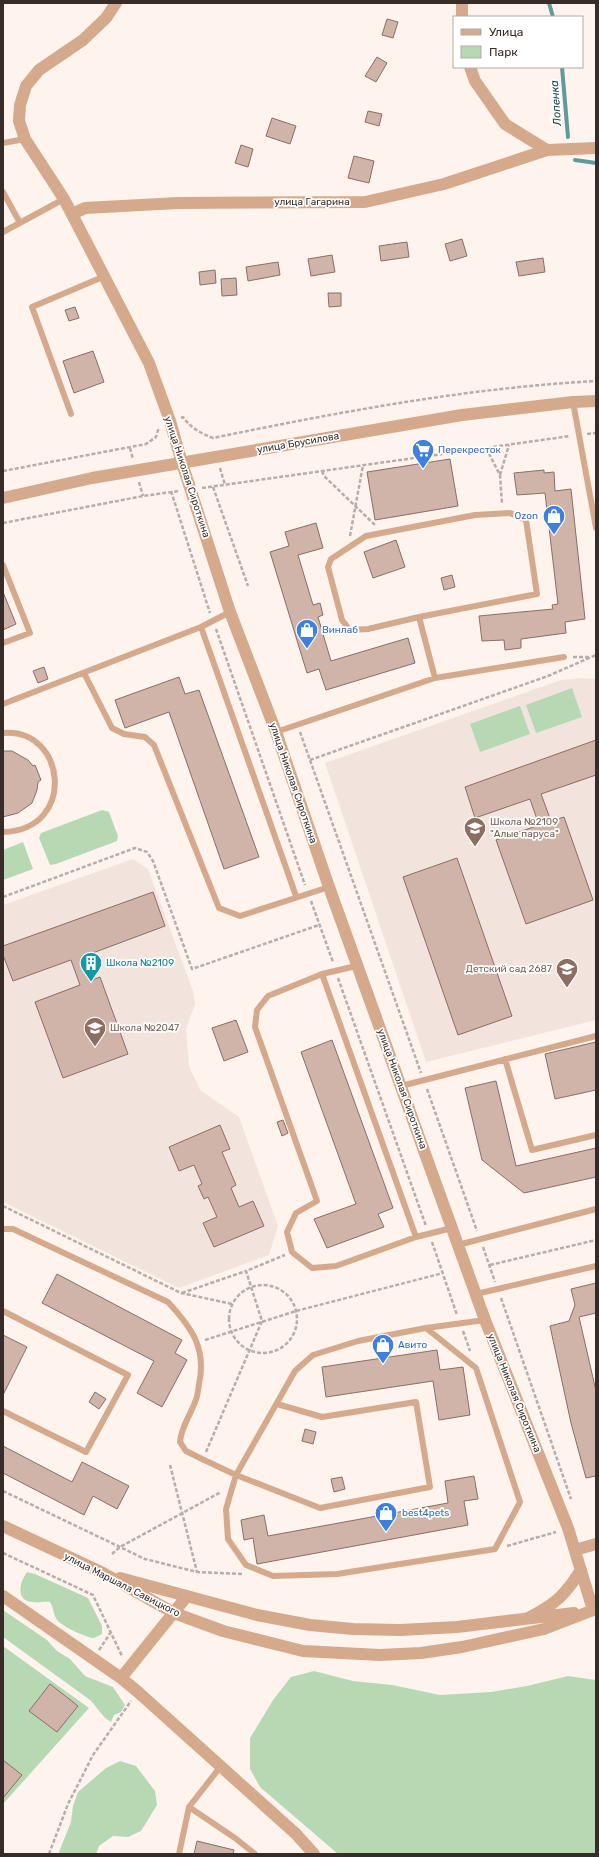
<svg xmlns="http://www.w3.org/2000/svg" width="599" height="1857" viewBox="0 0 599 1857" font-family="Rubik,sans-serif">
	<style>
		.built { fill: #f2e3dd }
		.green { fill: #b6d9b4 }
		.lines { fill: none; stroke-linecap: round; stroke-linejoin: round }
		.stream { stroke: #619a9a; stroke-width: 4 }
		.building { fill: #d1b4a9; stroke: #896e64 }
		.path { stroke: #b9ada9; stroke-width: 2.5; stroke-dasharray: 4 2; stroke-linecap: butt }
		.service { stroke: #d5aa8c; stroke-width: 6 }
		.minor { stroke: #d5aa8c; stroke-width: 12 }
		.tertiary { stroke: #d5aa8c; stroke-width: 12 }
		.labels { text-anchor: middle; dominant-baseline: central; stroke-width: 3.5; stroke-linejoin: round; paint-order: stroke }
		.street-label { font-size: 10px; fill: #382c28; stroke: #fff }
		.shop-label { font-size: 10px; fill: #366cbe; stroke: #fff; text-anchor: start }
		.education-label { font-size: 10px; fill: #785e54; stroke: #fff; text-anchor: start }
		.culture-label { font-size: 10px; fill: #0d838f; stroke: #fff; text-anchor: start }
		.water-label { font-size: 11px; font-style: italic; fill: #1c4546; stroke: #fff }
	</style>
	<rect width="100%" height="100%" fill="#fff3ee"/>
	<!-- built -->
	<path class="built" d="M580 678 596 679V1020L426 1062 325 763 561 680Z
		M133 859 148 869 193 991 195 1004 186 1029 189 1066 200 1090 239 1117 278 1226 269 1255 179 1288 3 1202V905Z"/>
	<!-- green -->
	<path class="green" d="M572 688 582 717 536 733 526 705Z
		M520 706 530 734 480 752 470 724Z
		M102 810 109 812 118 836 117 841 56 864 50 865 39 838 41 833Z
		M23 842 33 869 3 880V850Z
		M27 1572 35 1574 88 1598 102 1626V1634C99 1635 97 1637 94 1638 87 1638 64 1627 59 1622 53 1617 54 1608 50 1602 44 1601 40 1603 34 1602 15 1602 19 1583 27 1572Z
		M3 1610 47 1640 57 1651 70 1659 85 1676 113 1687 125 1705 121 1712 114 1715 111 1722C101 1716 98 1708 90 1700L3 1637Z
		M3 1646 89 1708 3 1804Z
		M314 1671 353 1681 392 1685 440 1695 491 1692 527 1686 568 1676 596 1680V1854H338L260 1787 250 1769V1738L273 1700 291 1677Z
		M120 1761 136 1766 155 1791 157 1805 141 1831 128 1837 113 1836 99 1846 96 1854H60L59 1852 71 1822 73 1806 78 1792 106 1768Z"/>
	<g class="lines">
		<!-- stream -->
		<path class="stream" d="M549 3 553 17
			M562 67 568 137
			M575 160 596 163"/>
	</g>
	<!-- building -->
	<path class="building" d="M387 19 398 22 393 38 382 35Z
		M377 57 387 63 376 82 365 76Z
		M368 111 382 114 379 126 365 122Z
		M272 118 296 126 290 144 266 136Z
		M241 145 253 149 248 167 235 163Z
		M354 156 374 161 369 183 348 178Z
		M462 239 467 256 450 261 445 244Z
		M407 242 409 257 381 261 379 246Z
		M332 255 335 272 311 276 308 259Z
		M543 258 545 272 519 276 516 262Z
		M278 262 280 275 248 281 246 267Z
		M215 270 216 283 200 285 199 272Z
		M236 278 237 295 222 296 221 279Z
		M328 293H341V306L329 307Z
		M75 307 79 318 69 321 65 310Z
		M93 351 104 382 74 393 63 361Z
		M450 459 458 506 375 520 367 472Z
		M544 470V473L554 472 555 491 571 489 585 619 565 622 566 633 521 639V648L505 650 504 640 482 641 479 616 553 609 552 605 558 604 545 493 517 495 514 473Z
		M316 523 323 548 298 555 313 605 320 603 323 615 318 617 331 661 408 638 415 663 326 690 319 669 307 673 270 552 289 546 285 532Z
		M396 540 405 567 373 578 364 552Z
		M452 575 455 587 444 590 441 578Z
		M3 592 16 624 3 630Z
		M44 667 48 679 38 683 33 671Z
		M179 677 185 694 199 690 259 857 224 869 169 712 125 728 115 700Z
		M596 740V775L541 794 551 821 564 817 593 900 526 924 496 840 539 825 530 799 475 818 465 787Z
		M3 751H12L28 760 33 766 35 765 41 780 38 782 37 790 32 803 18 813 3 817Z
		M457 858 512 1016 458 1035 403 877Z
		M153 892 165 926 82 957 90 981 100 977 128 1054 63 1078 35 1002 80 985 71 960 13 981 3 955V946Z
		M236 1020 248 1052 224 1061 212 1028Z
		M332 1040 393 1208 378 1214 384 1227 327 1248 314 1219 356 1204 301 1052Z
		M596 1042V1090L555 1099 545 1054Z
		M496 1081 516 1166 596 1148V1177L524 1193 482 1160 465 1088Z
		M283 1120 288 1133 282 1136 277 1122Z
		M220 1125 230 1149 222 1152 236 1185 231 1188 239 1207 253 1201 264 1226 214 1247 203 1223 217 1217 208 1197 204 1199 198 1186 202 1184 194 1165 179 1171 169 1147Z
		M57 1274 182 1340 175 1353 187 1360 162 1407 137 1393 154 1361 42 1303Z
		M596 1283V1313L579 1317 596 1391V1476L586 1478 571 1423 550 1326 569 1321 575 1305 571 1289Z
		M3 1335 27 1347 3 1395Z
		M437 1350 440 1370 463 1367 470 1415 439 1420 433 1381 326 1397 322 1367Z
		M95 1392 106 1399 99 1409 89 1402Z
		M305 1429 316 1432 313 1444 302 1441Z
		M3 1446 72 1482 82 1462 129 1486 117 1509 93 1496 84 1515 3 1473Z
		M474 1476 478 1499 464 1501 468 1525 257 1564 253 1538 244 1540 241 1520 264 1515 268 1536 448 1503 445 1481Z
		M342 1477 345 1489 334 1492 331 1479Z
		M50 1684 78 1706 57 1732 29 1711Z
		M3 1760 22 1775 3 1798Z
		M197 1841 234 1850 233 1854H194Z"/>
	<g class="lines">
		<!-- path -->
		<path class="path" d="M181 418 183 417C191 428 200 433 213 438 339 412 467 388 596 381
			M587 434 596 433
			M130 448 133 459
			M486 448 500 475 502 504
			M220 468 225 485
			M3 471 146 444 156 437 159 427
			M322 471 324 476 375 525
			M500 475 509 445
			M139 482 143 496
			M213 487 248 586
			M202 488 570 436
			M171 491 210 613
			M3 523 143 496 179 491
			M350 536 363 465
			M216 629 305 885
			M573 657H590
			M300 732 421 1073
			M310 760 548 676 596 655
			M3 897 135 848 147 852 153 861 192 969 319 925
			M311 901 333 962
			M338 978 426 1226
			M427 1089 477 1231
			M3 1206 181 1293 232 1304
			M432 1242 457 1315
			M483 1247 495 1282
			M490 1265 596 1240
			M229 1319a34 34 0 1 1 68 0a34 34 0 1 1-68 0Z
			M182 1293 246 1271
			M501 1298 571 1499
			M463 1331 470 1351
			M205 1340 296 1311 443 1273
			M206 1452 262 1321 246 1271 285 1255
			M170 1465 197 1572
			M3 1491 145 1559 197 1572 243 1574
			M507 1546 556 1532
			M3 1553 93 1595 122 1656
			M112 1554 120 1547 221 1492
			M99 1650 111 1632
			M49 1854 68 1804 93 1755 131 1701"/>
		<!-- service -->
		<path class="service" d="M3 143 25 139
			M3 192 20 223
			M3 232 64 199
			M573 402 596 528
			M71 414 32 307 105 276
			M3 565 30 633 3 643
			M201 627 296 896
			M84 673 112 728 124 734 145 737 154 745 219 908 240 916 329 887
			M435 678 564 657
			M3 704 201 627 230 612
			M276 732 435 678 419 617 368 629 350 630 342 620 328 567 331 559 366 536 475 515 510 513 526 520 537 594 419 617
			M3 733C66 727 78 830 3 832
			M356 966 322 974 268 996 257 1010 255 1027 317 1201 296 1213 287 1232 292 1252 312 1268 336 1266 416 1237 452 1228
			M322 974 416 1237
			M505 1059 532 1150 596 1135
			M401 1086 596 1036
			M3 1229H13L168 1302C191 1327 207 1348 199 1384 198 1390 198 1396 195 1402 190 1416 181 1427 180 1442L186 1451 202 1459 236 1475 320 1508 430 1487 416 1402 322 1417 277 1404
			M458 1245 596 1209
			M476 1294 596 1266
			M3 1311 128 1375 86 1452 3 1411
			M426 1328 476 1368 520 1502 495 1549 337 1574 273 1576 246 1565 228 1539 226 1509 236 1475 295 1371 313 1355 358 1341 426 1328 485 1320
			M189 1807 235 1838 255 1854
			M179 1854 189 1807 221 1766"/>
		<!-- minor -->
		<path class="minor" d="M116 3 106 18 83 40 39 70 26 86 20 105 19 121 25 139 64 199 149 363 170 421 182 463 230 612 276 732 329 887 485 1320 568 1528 593 1610
			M462 17V3
			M470 67 475 81 505 124 547 150
			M72 214 85 208 178 203 365 202 444 184 547 150 596 148
			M575 1550 596 1544
			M528 1618C556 1604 565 1595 581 1570"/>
		<!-- tertiary -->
		<path class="tertiary" d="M3 498 92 478 462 415 573 402 596 401
			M3 1526 103 1573 174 1613 223 1631 303 1651 380 1655 421 1653 462 1647 544 1629 596 1609
			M120 1578 257 1615 310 1625 353 1629 400 1630 457 1627 574 1613
			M3 1596 121 1678 138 1692 296 1834 314 1854
			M121 1678 187 1596"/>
	</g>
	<!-- icons -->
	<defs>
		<g id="supermarket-pin" transform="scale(1.15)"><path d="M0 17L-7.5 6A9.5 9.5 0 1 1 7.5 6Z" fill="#3f7fe0" stroke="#fff"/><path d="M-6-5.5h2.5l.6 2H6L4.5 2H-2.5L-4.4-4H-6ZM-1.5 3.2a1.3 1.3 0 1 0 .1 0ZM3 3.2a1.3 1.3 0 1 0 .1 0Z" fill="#fff"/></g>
		<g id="shop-pin" transform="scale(1.15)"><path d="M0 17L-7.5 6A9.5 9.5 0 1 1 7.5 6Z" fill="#3f7fe0" stroke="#fff"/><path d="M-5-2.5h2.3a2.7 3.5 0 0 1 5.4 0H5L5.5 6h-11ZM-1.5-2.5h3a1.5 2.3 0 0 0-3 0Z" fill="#fff"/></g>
		<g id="school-pin" transform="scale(1.15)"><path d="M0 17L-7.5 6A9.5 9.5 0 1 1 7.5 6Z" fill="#8d6e63" stroke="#fff"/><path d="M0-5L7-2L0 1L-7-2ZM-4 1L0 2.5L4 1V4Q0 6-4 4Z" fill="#fff"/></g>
		<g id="building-pin" transform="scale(1.15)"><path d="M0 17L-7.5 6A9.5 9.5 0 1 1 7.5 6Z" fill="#0f9aa8" stroke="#fff"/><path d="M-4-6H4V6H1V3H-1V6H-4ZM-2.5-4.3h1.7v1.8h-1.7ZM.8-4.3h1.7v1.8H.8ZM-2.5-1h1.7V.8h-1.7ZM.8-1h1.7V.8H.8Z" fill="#fff"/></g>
	</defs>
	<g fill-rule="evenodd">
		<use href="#supermarket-pin" x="423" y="450"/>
		<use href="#shop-pin" x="554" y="516"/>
		<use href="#shop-pin" x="307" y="630"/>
		<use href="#school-pin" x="475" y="828"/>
		<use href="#building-pin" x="91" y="963"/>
		<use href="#school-pin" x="567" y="969"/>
		<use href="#school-pin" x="95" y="1028"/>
		<use href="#shop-pin" x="383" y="1345"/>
		<use href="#shop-pin" x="386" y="1513"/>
	</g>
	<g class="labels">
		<!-- street labels -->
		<g class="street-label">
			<text x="312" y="202">улица Гагарина</text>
			<text transform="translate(298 443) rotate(-10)">улица Брусилова</text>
			<text transform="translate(187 477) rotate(72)">улица Николая Сироткина</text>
			<text transform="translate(293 783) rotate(71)">улица Николая Сироткина</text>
			<text transform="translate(402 1089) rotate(70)">улица Николая Сироткина</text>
			<text transform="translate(514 1393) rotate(68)">улица Николая Сироткина</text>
			<text transform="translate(122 1585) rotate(27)">улица Маршала Савицкого</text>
		</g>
		<!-- shop labels -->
		<g class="shop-label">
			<text x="438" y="450">Перекресток</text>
			<text x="538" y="516" text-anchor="end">Ozon</text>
			<text x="322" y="630">Винлаб</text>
			<text x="398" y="1345">Авито</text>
			<text x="402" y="1513">best4pets</text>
		</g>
		<!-- education labels -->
		<g class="education-label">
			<text x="490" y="822">Школа №2109<tspan x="490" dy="12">"Алые паруса"</tspan></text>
			<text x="552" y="969" text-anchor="end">Детский сад 2687</text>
			<text x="110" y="1028">Школа №2047</text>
		</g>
		<!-- culture labels -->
		<g class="culture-label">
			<text x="106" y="963">Школа №2109</text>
		</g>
		<!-- water labels -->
		<g class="water-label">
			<text transform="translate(556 103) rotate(-94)">Лопенка</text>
		</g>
	</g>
	<!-- border -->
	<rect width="599" height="1857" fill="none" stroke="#382c28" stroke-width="8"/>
	<!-- legend -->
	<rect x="453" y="16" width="130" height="52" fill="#ffffff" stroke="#afaba9"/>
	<rect x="461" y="29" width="20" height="6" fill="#d5aa8c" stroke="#afaba9"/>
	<text x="489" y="36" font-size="12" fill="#382c28">Улица</text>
	<rect x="461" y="46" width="20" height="12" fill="#b6d9b4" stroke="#afaba9"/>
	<text x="489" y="56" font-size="12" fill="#382c28">Парк</text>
</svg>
